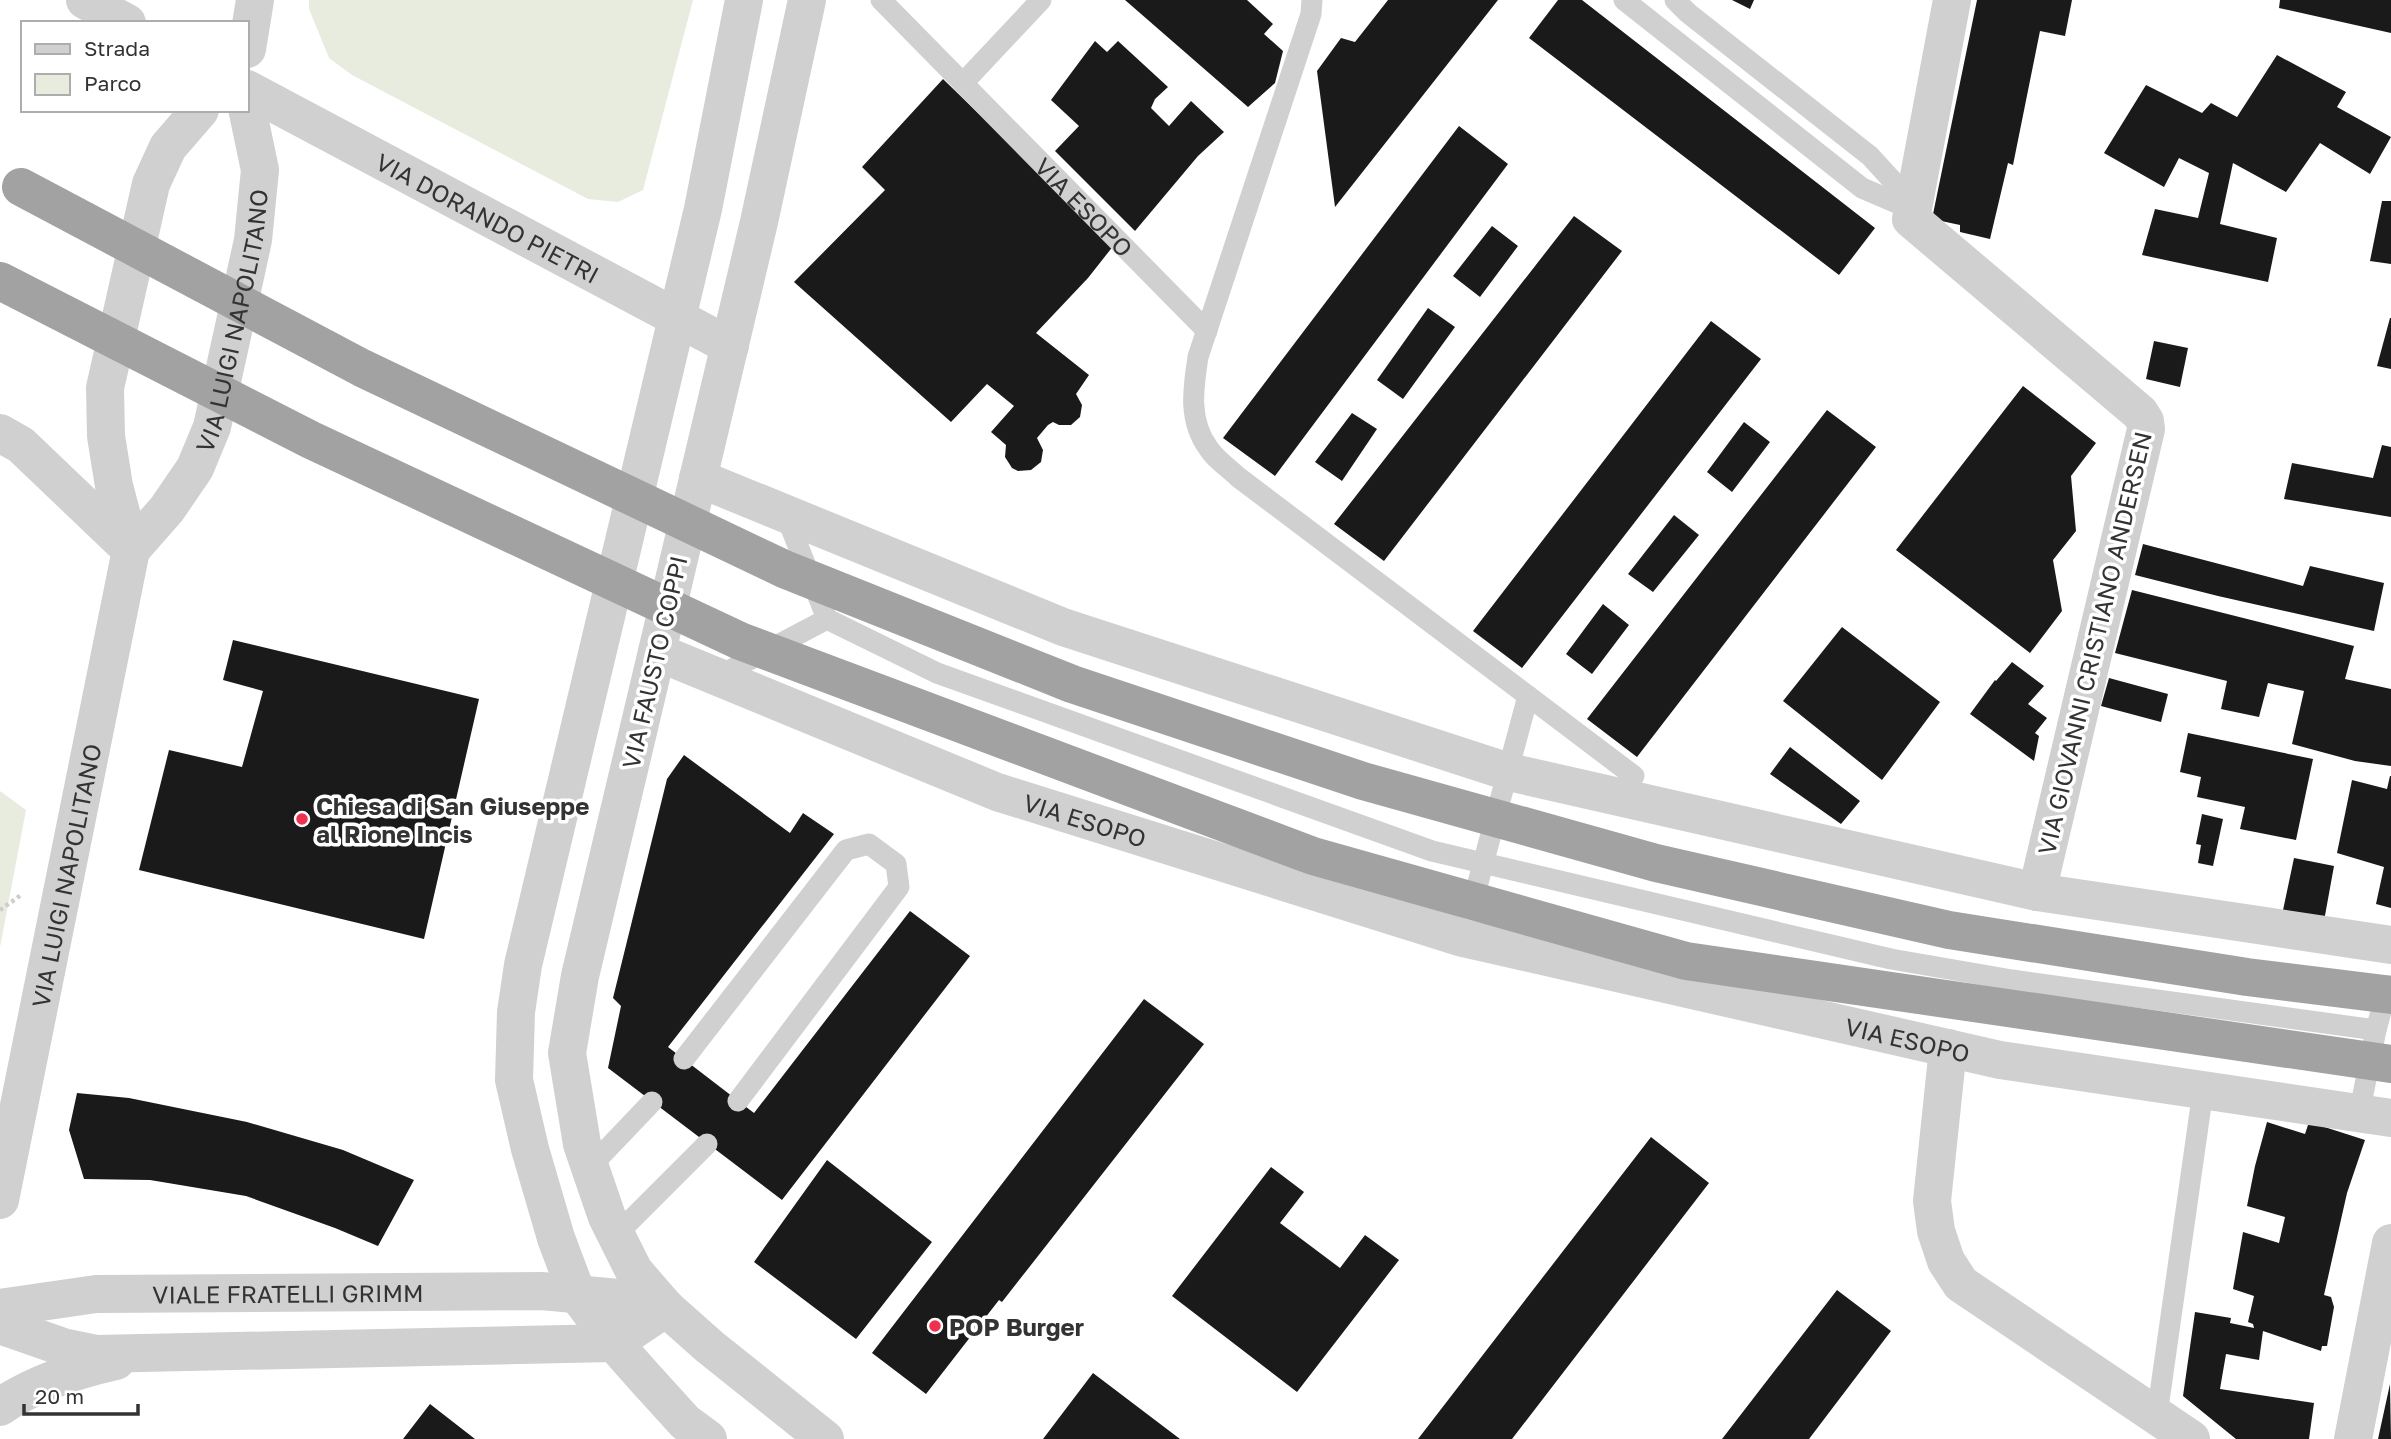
<svg xmlns="http://www.w3.org/2000/svg" width="2391" height="1439" viewBox="0 0 2391 1439" font-family="'Golos Text',sans-serif">
	<style>
		.green { fill: #e7ecde }
		.building { fill: #1a1a1a }
		.lines { fill: none; stroke-linecap: round; stroke-linejoin: round }
		.path { stroke: #cdcdcd; stroke-width: 4.5; stroke-dasharray: 3.5 3.5; stroke-linecap: butt }
		.service { stroke: #d0d0d0; stroke-width: 21 }
		.minor { stroke: #d0d0d0; stroke-width: 38 }
		.trunk-bridge { stroke: #a2a2a2; stroke-width: 38 }
		.poi-dot { fill: #ee314e; stroke: #fff; stroke-width: 2.5 }
		.labels { text-anchor: middle; dominant-baseline: central; stroke-width: 7; stroke-linejoin: round; paint-order: stroke }
		.street-label { font-size: 24px; fill: #333; stroke: #fff }
		.poi-label { font-size: 24px; font-weight: bold; fill: #333; stroke: #fff; text-anchor: start }
	</style>
	<rect width="100%" height="100%" fill="#fff"/>
	<!-- green -->
	<path class="green" d="M309 0H693L643 190 618 202 588 199 352 75 329 58 309 9Z
		M0 791 26 810 0 947Z"/>
	<!-- building -->
	<path class="building" d="M1125 0H1247L1273 24 1264 34 1283 51 1275 83 1248 107Z
		M1388 0H1498L1335 207 1317 71 1341 38 1355 42Z
		M1558 0H1582L1875 228 1839 275 1529 38Z
		M1732 0H1754L1750 9Z
		M1977 0H2072L2065 36 2040 31 2013 165 2008 163 1990 239 1960 232V225L1932 219Z
		M2280 0H2391V33L2279 8Z
		M1095 41 1107 52 1118 41 1168 87 1155 99 1151 108 1169 126 1191 101 1224 132 1198 156 1135 231 1055 151 1079 126 1051 100Z
		M2277 55 2346 92 2337 107 2391 137 2370 174 2320 143 2286 192 2233 163 2220 224 2277 238 2268 282 2142 255 2155 209 2198 218 2209 173 2179 158 2164 187 2104 153 2146 85 2202 113 2211 103 2237 117Z
		M943 79 1114 245 1088 278 1036 333 1089 375 1076 394 1082 405 1080 417 1071 425H1059L1053 422 1048 425 1037 438 1043 450 1041 462 1031 470 1018 471 1012 468 1005 457 1006 445 991 432 1014 406 987 384 951 422 794 282 885 190 862 167Z
		M1459 126 1508 164 1275 476 1223 438Z
		M2382 201H2391V264L2370 261Z
		M1574 216 1622 251 1384 561 1334 524Z
		M1492 226 1518 246 1480 297 1453 276Z
		M1428 308 1455 327 1403 399 1377 380Z
		M2390 318H2391V369L2377 366Z
		M1711 321 1761 359 1522 668 1473 631Z
		M2154 341 2188 348 2180 387 2146 379Z
		M2023 386 2096 443 2071 476 2076 531 2053 560 2062 611 2030 653 1896 550Z
		M1827 410 1876 447 1637 757 1587 719Z
		M1352 413 1377 429 1342 481 1315 462Z
		M1744 422 1770 442 1732 492 1707 472Z
		M2382 445 2391 447V517L2284 499 2292 463 2373 478Z
		M1674 515 1699 535 1653 592 1628 574Z
		M2143 544 2303 586 2310 566 2384 583 2374 631 2218 596 2135 575Z
		M2132 590 2354 646 2345 679 2391 689V766L2355 761 2292 744 2304 691 2268 683 2259 717 2221 709 2227 681 2115 653Z
		M1603 604 1629 625 1592 674 1566 654Z
		M1842 627 1940 702 1882 780 1783 701Z
		M233 640 479 699 424 939 139 870 169 750 242 767 263 691 223 680Z
		M2012 662 2044 686 2028 704 2047 718 2035 733 2039 736 2034 761 1970 714 1995 680 1996 681Z
		M2109 678 2168 694 2161 722 2101 706Z
		M2188 733 2313 759 2296 840 2240 829 2245 807 2197 797 2201 777 2180 772Z
		M1790 747 1860 801 1841 824 1770 774Z
		M684 755 790 833 803 813 834 834 668 1047 754 1113 910 911 970 956 782 1200 608 1068 621 1006 613 998 667 779Z
		M2390 776H2391V908L2376 904 2384 867 2337 853 2352 780 2387 789Z
		M2202 814 2223 819 2213 866 2198 863 2201 845 2196 844Z
		M2294 858 2334 866 2324 921 2282 915Z
		M1144 999 1204 1044 1002 1302 999 1300 926 1394 872 1353Z
		M77 1093 129 1098 247 1122 343 1150 414 1180 378 1246 335 1228 246 1196 150 1180 84 1179 69 1130Z
		M2267 1122 2305 1134 2309 1122 2365 1140 2347 1193 2324 1295 2331 1297 2334 1307 2327 1346H2322L2321 1351 2263 1331 2259 1360 2226 1354 2220 1389 2314 1403 2309 1439H2236L2183 1396 2195 1312 2231 1318 2230 1323 2254 1328 2253 1324 2248 1322 2254 1296 2233 1289 2243 1232 2279 1243 2285 1217 2247 1206 2255 1166Z
		M1651 1137 1709 1183 1512 1439H1418Z
		M827 1160 932 1242 856 1339 754 1262Z
		M1271 1167 1304 1192 1280 1223 1340 1268 1365 1235 1399 1260 1297 1392 1172 1296Z
		M1837 1290 1891 1331 1809 1439H1722Z
		M1093 1373 1180 1439H1043Z
		M2390 1384 2391 1439H2378Z
		M430 1404 475 1439H403Z"/>
	<g class="lines">
		<!-- path -->
		<path class="path" d="M0 910 21 895"/>
		<!-- service -->
		<g class="service">
			<path id="s1" d="M881 0 1207 331"/>
			<path d="M1312 0 1311 14 1198 357C1193 389 1188 421 1209 449 1216 460 1229 468 1238 477L1634 776"/>
			<path d="M1624 0 1862 188 1911 209"/>
			<path d="M1675 0 1688 13 1870 156 1891 179 1911 209"/>
			<path d="M963 83 1041 0"/>
			<path d="M785 513 827 619 937 673 1432 851 1891 959 2012 980 2376 1030"/>
			<path d="M717 677 827 619"/>
			<path d="M1471 909 1528 696"/>
			<path d="M684 1059 846 850 869 844 896 864 899 887 738 1101"/>
			<path d="M2359 1114 2376 1030 2388 986"/>
			<path d="M590 1167 652 1102"/>
			<path d="M616 1235 707 1144"/>
			<path d="M2157 1415 2203 1091"/>
		</g>
		<!-- minor -->
		<g class="minor">
			<path d="M85 0 127 23"/>
			<path d="M807 0 759 222 580 976 567 1053 582 1144 607 1217 634 1271 666 1308 710 1347 825 1439"/>
			<path d="M1952 0 1911 219 2140 413 2145 421 2146 429 2037 892"/>
			<path d="M247 49 255 0"/>
			<path id="s2" d="M247 89 730 346"/>
			<path d="M0 433 21 445 131 550"/>
			<path d="M698 478 1063 627 1509 772 2037 892 2391 945"/>
			<path id="s3" d="M131 550 167 509 195 468 212 427 253 240 260 170 247 108"/>
			<path id="s4" d="M657 652 997 792 1463 938 2000 1060 2391 1118"/>
			<path d="M1948 1048 1932 1201 1936 1231 1946 1261 1961 1284 2191 1439"/>
			<path id="s5" d="M0 1200 131 550 114 486 106 436 105 388 151 184 168 147 200 110"/>
			<path id="s6" d="M0 1308 96 1294 541 1291 619 1298 666 1308"/>
			<path d="M0 1325 63 1347 97 1354 614 1343 666 1308"/>
			<path d="M0 1407C34 1383 76 1370 116 1361"/>
			<path d="M708 1439 685 1422 645 1378 614 1343 577 1294 556 1238 530 1149 514 1080 516 1012 523 965 703 209 744 0"/>
			<path d="M2353 1439 2391 1243"/>
		</g>
		<!-- trunk-bridge -->
		<path class="trunk-bridge" d="M21 187 362 368 784 569 1072 684 1363 781 1656 863 1949 930 2247 977 2391 995
			M0 281 311 440 740 641 1313 856 1686 961 2391 1064"/>
	</g>
	<!-- markers -->
	<g class="poi-dot">
		<circle cx="302" cy="819" r="7"/>
		<circle cx="935" cy="1326" r="7"/>
	</g>
	<g class="labels">
		<!-- street labels -->
		<g class="street-label">
			<text stroke="none"><textPath href="#s1" startOffset="290">VIA ESOPO</textPath></text>
			<text stroke="none"><textPath href="#s2" startOffset="273">VIA DORANDO PIETRI</textPath></text>
			<text stroke="none"><textPath href="#s3" startOffset="257">VIA LUIGI NAPOLITANO</textPath></text>
			<text transform="translate(2094 643) rotate(-77)">VIA GIOVANNI CRISTIANO ANDERSEN</text>
			<text transform="translate(654 662) rotate(-77)">VIA FAUSTO COPPI</text>
			<text stroke="none"><textPath href="#s4" startOffset="460">VIA ESOPO</textPath></text>
			<text stroke="none"><textPath href="#s5" startOffset="331">VIA LUIGI NAPOLITANO</textPath></text>
			<text stroke="none"><textPath href="#s4" startOffset="1312">VIA ESOPO</textPath></text>
			<text stroke="none"><textPath href="#s6" startOffset="289">VIALE FRATELLI GRIMM</textPath></text>
		</g>
		<!-- poi labels -->
		<g class="poi-label">
			<text x="316" y="805">Chiesa di San Giuseppe<tspan x="316" dy="28">al Rione Incis</tspan></text>
			<text x="949" y="1326">POP Burger</text>
		</g>
	</g>
	<!-- legend -->
	<rect x="21" y="21" width="228" height="91" fill="#ffffff" stroke="#adadad" stroke-width="2"/>
	<rect x="35" y="44" width="35" height="10" fill="#d0d0d0" stroke="#adadad" stroke-width="2"/>
	<text x="84" y="56" font-size="21" fill="#333333">Strada</text>
	<rect x="35" y="74" width="35" height="21" fill="#e7ecde" stroke="#adadad" stroke-width="2"/>
	<text x="84" y="91" font-size="21" fill="#333333">Parco</text>
	<!-- scale -->
	<path d="M24 1404v10h114v-10" fill="none" stroke="#333333" stroke-width="3.5"/>
	<text x="35" y="1404" font-size="21" fill="#333333" stroke="#ffffff" stroke-width="5" paint-order="stroke">20 m</text>
</svg>
